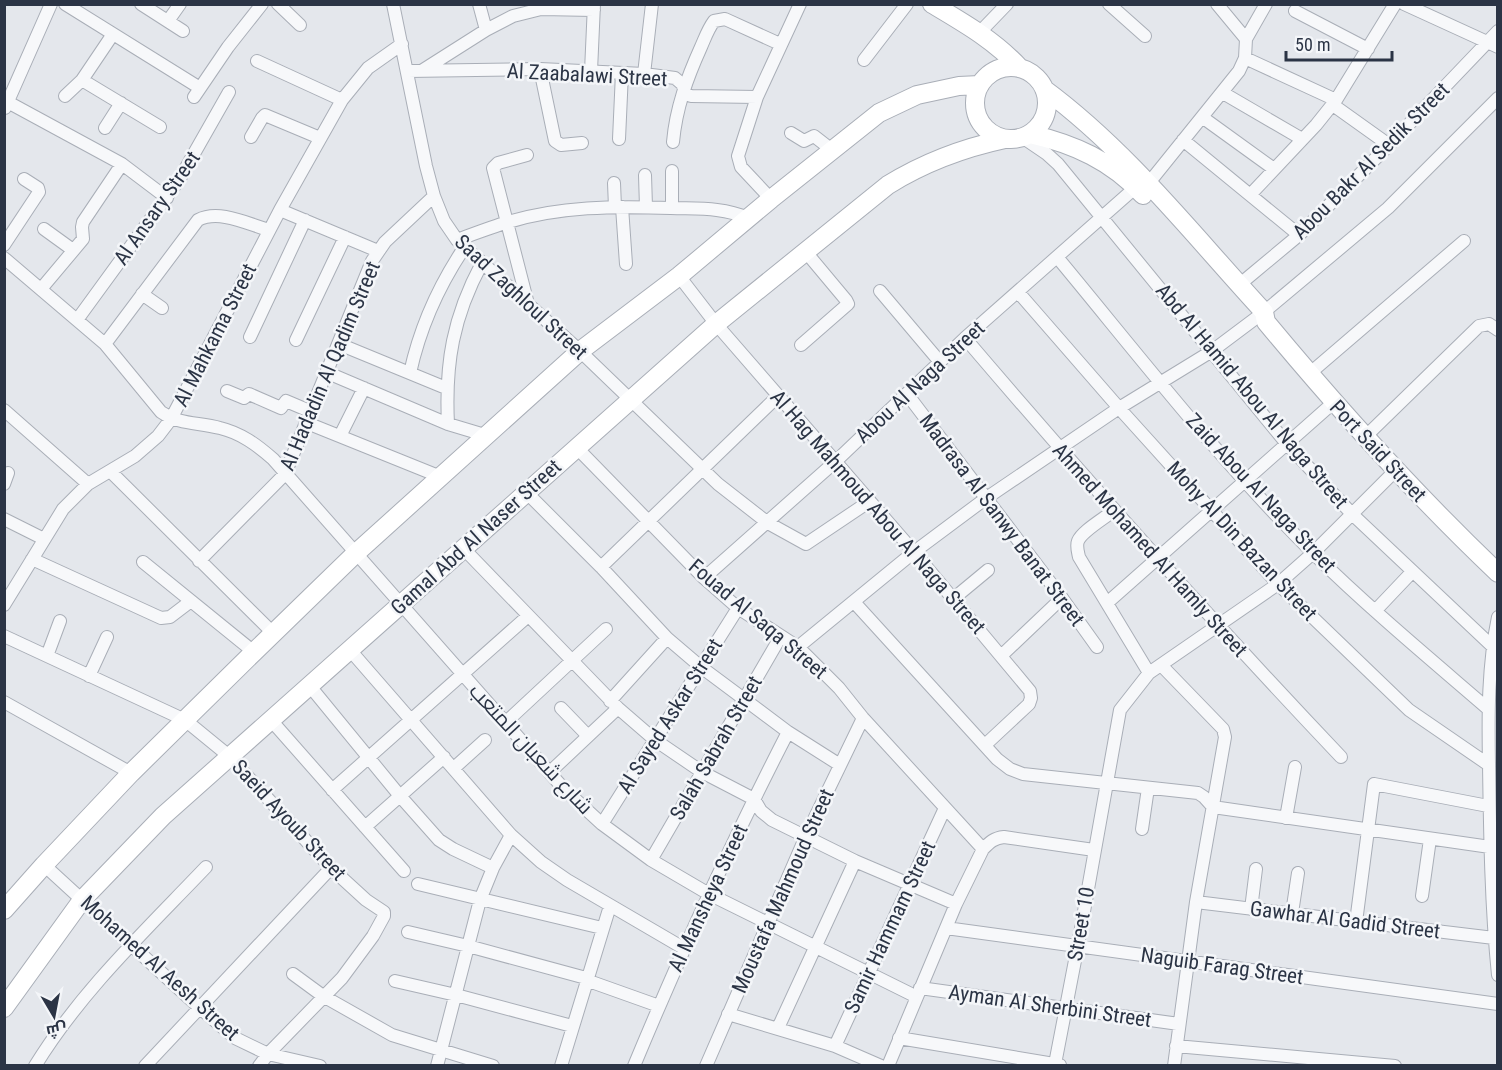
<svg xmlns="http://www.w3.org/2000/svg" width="1502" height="1070" viewBox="0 0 1502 1070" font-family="'Roboto Condensed',Cairo,sans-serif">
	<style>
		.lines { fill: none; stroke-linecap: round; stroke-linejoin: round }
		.street-casing { stroke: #a9aeb7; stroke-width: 14 }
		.secondary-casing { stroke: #a9aeb7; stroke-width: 20 }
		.street { stroke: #f7f8fa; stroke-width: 12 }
		.secondary { stroke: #fff; stroke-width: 18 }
		.labels { text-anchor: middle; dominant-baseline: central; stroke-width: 5; stroke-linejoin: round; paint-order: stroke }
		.street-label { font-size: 21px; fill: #2b3445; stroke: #f4f6f9 }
	</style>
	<rect width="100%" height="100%" fill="#e4e7ec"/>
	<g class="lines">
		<!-- street casing -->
		<g class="street-casing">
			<path id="street" d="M65 4 200 88
				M141 4 183 31
				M278 4 300 25
				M393 4 426 166 434 196 444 221 457 240 580 351 718 484 768 523 806 544 870 501
				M479 4 486 30
				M1109 4 1145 36
				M1217 4 1246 39
				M1404 4 1498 47
				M1295 11 1368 49
				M168 21 180 4
				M980 32 1007 4
				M1245 58 1336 100
				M864 60 907 4
				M257 61 342 100
				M540 69 555 141 561 145 582 143
				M423 70 486 30 513 16 541 9 594 10
				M408 71 540 69 644 74 675 78 682 84 686 94 691 96 757 97
				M591 71 594 4
				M644 74 652 4
				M82 80 160 127
				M1223 93 1302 139
				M65 96 82 80 113 34
				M194 97 228 47 262 4
				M4 100 122 164 167 198
				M1333 105 1389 145
				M5 108 51 4
				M1202 117 1274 169
				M105 128 121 103
				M791 133 804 141 814 136 832 150
				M251 137 262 118 265 115 320 138
				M1022 137 1047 154 1058 164 1287 444 1352 514 1492 646
				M619 139 622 73
				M1183 140 1299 235
				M673 142C676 108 687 78 701 47 705 38 708 29 714 21L725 19 780 44
				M527 155 498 163 493 168 528 304
				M672 171V208
				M645 175 646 207
				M614 183 615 207
				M1148 184 1239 71 1245 58 1246 39 1266 4
				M1250 195 1316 125 1336 100 1395 4
				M771 199 741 167 738 156 757 97 800 4
				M622 207 626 264
				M280 210 378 251
				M44 229 73 250
				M457 240C473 234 489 228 505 223 558 206 616 206 671 208 698 209 722 207 748 218
				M4 245 39 192 38 188 24 179
				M1057 257C1140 357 1221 462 1314 554 1369 608 1429 658 1487 708
				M4 258 105 344 161 412C180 425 198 422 220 428 241 433 257 445 273 459L564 789 602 824 651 860 709 894 917 997
				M679 276 716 324 914 552 1030 691 1031 698 1029 704 985 745
				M1239 285 1299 235 1389 145 1498 31
				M41 289 83 239 82 227 83 222 122 164
				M880 291 940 362
				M1018 292 1119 408 1278 584 1409 710 1489 765
				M142 294 162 308
				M77 320 179 180 229 92
				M250 337 305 220
				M965 338C1087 481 1212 621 1341 757
				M296 340 345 237
				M105 344 198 220C219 209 248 224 269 230
				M339 344 446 388
				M801 345 848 304 846 300 805 251
				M328 373 448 424 488 436
				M410 373C420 327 438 287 464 248
				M1309 374 1464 241
				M227 391 244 398 249 394 281 408 286 401 312 412
				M907 394 1062 598 1097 647
				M4 410 88 484
				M307 423 441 477
				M448 424C445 363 453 317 482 263
				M340 436 364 388
				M1365 437 1479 326 1489 324 1498 330
				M577 448 704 578 738 608 798 647 839 688 863 718 983 849
				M111 472 274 634
				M4 484 8 473
				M526 492 601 567 667 638 701 667 788 732 840 765
				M1113 511C1105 518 1082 531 1078 541 1076 546 1078 552 1079 557L1149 673
				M4 519 44 539
				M463 548 618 708 655 740 702 772 754 799 761 811 772 820 855 861 956 904
				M32 559 161 618 170 617 191 601
				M199 561 285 474 372 261 385 242 434 196
				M143 562 254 652
				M601 567 778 396
				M704 578 836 461 965 338 1136 187
				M953 599 988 570
				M854 602 997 759 1010 769 1023 774 1198 793 1204 797 1213 807 1490 847
				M1107 603 1333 403
				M4 605 63 509 88 484 135 456 158 436 171 419 280 210 342 100 368 68 402 44
				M1375 611 1412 572
				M1498 617C1488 666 1488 714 1489 764 1490 834 1491 905 1498 975
				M4 636 185 720 229 756 331 868 366 900 384 912V916L373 936 342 978 268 1054 259 1066
				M798 647 914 552 985 499 1119 408 1212 351 1264 312 1388 208 1498 98
				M350 650 511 835 541 862 567 880 685 949
				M47 656 60 621
				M1001 656 1062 598
				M1161 665 1223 729 1225 737 1196 902 1174 1066
				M89 676 107 637
				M309 685 400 796 439 840 453 849 493 868
				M610 701 667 638
				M4 702 131 773
				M561 708 588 736
				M270 719 404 871
				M505 723 606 629
				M454 768 485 740
				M550 772 618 708
				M332 790 528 616
				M1286 818 1295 767
				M602 824 738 608
				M365 827 444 757
				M1142 829 1148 788
				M651 860 781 636
				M44 865 200 1008 235 1038 268 1054 320 1066
				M418 884 602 928
				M1422 896 1430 839
				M1196 902 1494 938
				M1251 909 1256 869
				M1292 913 1298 873
				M1356 922 1374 784 1488 806
				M946 928 1498 1004
				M408 932 468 946 586 978
				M293 974 323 996 392 1035 493 1066
				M586 980 659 1006
				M395 981 456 995 572 1026
				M920 988 1179 1024
				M728 1014 835 1046 881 1066
				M778 1028 855 861
				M899 1038 1060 1065
				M835 1046 945 808
				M1176 1046 1395 1066
				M1055 1064 1078 945 1120 710 1149 673 1278 584 1313 553 1395 471
				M35 1066C81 991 146 930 206 867
				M145 1066 331 868
				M437 1066 480 900 493 868 511 835
				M561 1066 610 906
				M634 1066C681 953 732 841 788 732
				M706 1066 806 836 863 718
				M888 1066 956 904 983 849C990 842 994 838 1004 837L1094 850"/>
		</g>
		<!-- secondary casing -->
		<g class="secondary-casing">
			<path id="secondary" d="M932 4C964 23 994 40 1020 68
				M975 103a36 36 0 1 1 72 0a36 36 0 1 1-72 0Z
				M1044 89C1128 151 1193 235 1264 312L1266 322C1339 410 1415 494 1498 573
				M1030 134C1074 144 1112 161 1143 195
				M4 910 44 865 131 773 254 652 355 554 580 351 679 276 771 199 879 113 917 95 959 86 980 85
				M4 1008 82 900 163 816 716 324 888 185C925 162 963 148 1005 139"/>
		</g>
		<!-- street -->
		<use href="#street" class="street"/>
		<!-- secondary -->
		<use href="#secondary" class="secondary"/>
	</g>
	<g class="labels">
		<!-- street labels -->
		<g class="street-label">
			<text transform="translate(587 75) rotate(3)">Al Zaabalawi Street</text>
			<text transform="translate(1371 161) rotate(-45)">Abou Bakr Al Sedik Street</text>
			<text transform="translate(157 208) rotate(-55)">Al Ansary Street</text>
			<text transform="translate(521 297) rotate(43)">Saad Zaghloul Street</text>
			<text transform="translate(215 335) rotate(-63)">Al Mahkama Street</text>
			<text transform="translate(330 366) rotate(-67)">Al Hadadin Al Qadim Street</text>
			<text transform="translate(920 382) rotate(-43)">Abou Al Naga Street</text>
			<text transform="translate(1252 396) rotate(50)">Abd Al Hamid Abou Al Naga Street</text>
			<text transform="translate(1378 451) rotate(47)">Port Said Street</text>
			<text transform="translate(1261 493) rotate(47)">Zaid Abou Al Naga Street</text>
			<text transform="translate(878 512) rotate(49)">Al Hag Mahmoud Abou Al Naga Street</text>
			<text transform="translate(1002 520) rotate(53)">Madrasa Al Sanwy Banat Street</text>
			<text transform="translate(476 537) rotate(-42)">Gamal Abd Al Naser Street</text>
			<text transform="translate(1242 541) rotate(47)">Mohy Al Din Bazan Street</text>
			<text transform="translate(1150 550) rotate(48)">Ahmed Mohamed Al Hamly Street</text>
			<text transform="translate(758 619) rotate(40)">Fouad Al Saqa Street</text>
			<text transform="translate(670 716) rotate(-58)">Al Sayed Askar Street</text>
			<text transform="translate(716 748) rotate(-60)">Salah Sabrah Street</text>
			<text transform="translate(531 749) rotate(47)">شارع شعبان المتعب</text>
			<text transform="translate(289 820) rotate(47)">Saeid Ayoub Street</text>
			<text transform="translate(783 891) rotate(-66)">Moustafa Mahmoud Street</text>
			<text transform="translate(708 898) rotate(-65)">Al Mansheya Street</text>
			<text transform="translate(1345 920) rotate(7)">Gawhar Al Gadid Street</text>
			<text transform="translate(1081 924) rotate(-80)">Street 10</text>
			<text transform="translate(890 927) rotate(-65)">Samir Hammam Street</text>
			<text transform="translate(1222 966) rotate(8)">Naguib Farag Street</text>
			<text transform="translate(160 968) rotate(42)">Mohamed Al Aesh Street</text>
			<text transform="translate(1050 1006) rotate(8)">Ayman Al Sherbini Street</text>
		</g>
	</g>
	<!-- border -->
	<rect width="1502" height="1070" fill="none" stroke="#2b3445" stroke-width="12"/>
	<!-- north arrow -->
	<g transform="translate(54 1016) rotate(170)" stroke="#f4f6f9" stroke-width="4.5" paint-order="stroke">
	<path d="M0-4.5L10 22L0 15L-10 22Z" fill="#2b3445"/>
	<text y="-9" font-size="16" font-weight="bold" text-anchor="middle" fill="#2b3445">ش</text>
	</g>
	<!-- scale -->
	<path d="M1286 51v9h106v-9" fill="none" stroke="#2b3445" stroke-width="3"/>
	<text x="1295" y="51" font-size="18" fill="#2b3445" stroke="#f4f6f9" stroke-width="4.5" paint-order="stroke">50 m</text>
</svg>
